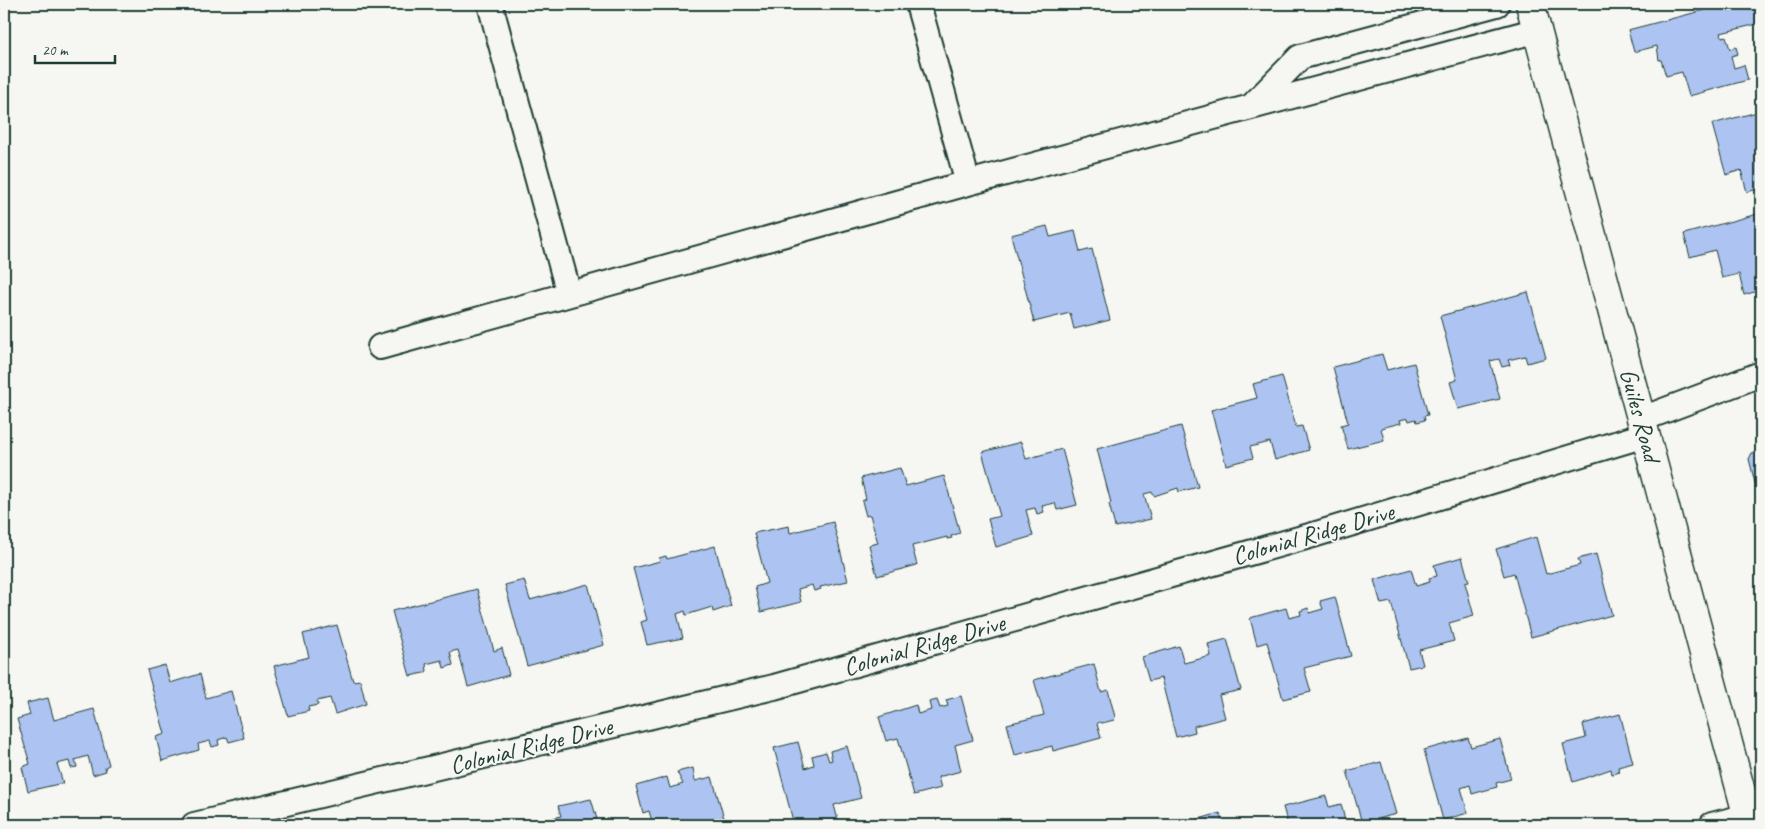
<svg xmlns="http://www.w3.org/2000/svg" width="1765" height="829" viewBox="0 0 1765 829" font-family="Caveat,sans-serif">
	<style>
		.building { fill: #adc3f1; stroke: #1f3d34 }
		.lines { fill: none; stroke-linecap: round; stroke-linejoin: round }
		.minor-casing { stroke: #1f3d34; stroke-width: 28 }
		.tertiary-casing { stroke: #1f3d34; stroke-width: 31 }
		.minor { stroke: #f6f6f2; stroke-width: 24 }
		.tertiary { stroke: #f6f6f2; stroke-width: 28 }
		.labels { text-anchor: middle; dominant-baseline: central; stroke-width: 4; stroke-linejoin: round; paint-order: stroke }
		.street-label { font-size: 25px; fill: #1f3d34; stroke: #f6f6f2 }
	</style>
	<rect width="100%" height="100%" fill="#f6f6f2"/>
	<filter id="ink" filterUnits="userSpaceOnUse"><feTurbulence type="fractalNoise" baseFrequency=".02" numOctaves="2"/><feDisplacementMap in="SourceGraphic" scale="10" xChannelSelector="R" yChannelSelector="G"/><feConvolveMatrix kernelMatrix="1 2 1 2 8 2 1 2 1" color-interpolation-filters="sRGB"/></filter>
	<g filter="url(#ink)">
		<!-- building -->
		<path class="building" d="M1728 4H1756L1761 23 1721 33 1722 37 1726 36 1730 49 1736 47 1738 54 1731 56 1734 68 1744 65 1748 80 1689 96 1682 72 1666 76 1661 60H1659L1657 46 1634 52 1628 30Z
			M1761 111V188L1747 192 1741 170 1726 175 1712 124Z
			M1761 213V290L1744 295 1739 274 1722 278 1715 250 1690 257 1684 234Z
			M1047 226 1050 237 1075 231 1080 252 1092 249 1110 320 1074 329 1070 313 1034 322 1011 235Z
			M1528 292 1546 358 1527 363 1525 356 1508 360 1510 365 1502 367 1499 359 1490 361 1500 399 1458 409 1450 382 1457 380 1440 316Z
			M1382 354 1387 370 1414 363 1428 415 1424 416 1425 420 1417 422 1416 419 1409 421 1408 418 1400 420 1401 423 1381 428 1384 440 1348 449 1341 425 1348 423 1333 367Z
			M1282 376 1296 427 1302 426 1309 450 1275 460 1270 442 1250 447 1253 458 1226 465 1211 410 1257 398 1253 384Z
			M1181 426 1198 487 1179 492 1178 488 1154 496 1152 492 1144 494 1151 519 1115 527 1109 504 1111 503 1097 449Z
			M1021 442 1026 459 1062 449 1077 505 1057 510 1055 503 1042 506 1044 512 1037 514 1035 508 1026 510 1033 536 996 547 988 519 1000 516 982 452Z
			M1757 452 1761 455V507L1749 459 1752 453Z
			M900 468 906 486 944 476 960 533 951 536 952 538 947 539V537L912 546 917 565 877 576 869 545 878 543 870 515 866 516 862 501 866 499 861 478Z
			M833 522 848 581 820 587 821 589 814 591 812 585 798 589 801 602 761 612 755 587 767 583 754 533 789 526 790 533Z
			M1536 537 1546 574 1580 565 1578 559 1596 554 1612 615 1531 637 1514 573 1504 576 1496 549Z
			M715 546 731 606 713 612 712 607 686 615 685 611 677 614 683 638 647 645 641 622 647 620 633 568 660 561 659 558 666 556 667 559Z
			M1462 557 1469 582 1465 583 1474 616 1449 623 1454 641 1419 650 1423 665 1409 668 1391 602 1381 604 1374 580 1411 569 1416 586 1430 582 1429 578 1437 576 1434 565Z
			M524 580 530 600 588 584 604 645 527 666 505 585Z
			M477 589 494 651 502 648 509 675 468 687 458 650 450 652 453 665 444 668 442 660 426 664 427 671 424 673 410 676 392 611Z
			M1335 597 1351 656 1304 668 1311 692 1283 699 1267 642 1257 645 1250 618 1286 608 1289 618 1301 615 1300 611 1308 608 1309 613 1323 609 1320 601Z
			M337 625 353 681 360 680 366 704 335 714 330 698 317 701 318 705 308 707 309 711 288 716 274 666 309 657 303 634Z
			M1227 639 1241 690 1219 695 1225 718 1194 726 1195 732 1176 737 1161 678 1149 681 1142 657 1179 646 1184 663 1211 656 1208 644Z
			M1094 664 1101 692 1108 690 1115 717 1114 720 1102 723 1099 722 1097 724 1101 738 1053 751 1052 746 1015 755 1007 724 1044 715 1034 680Z
			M165 665 170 683 200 674 206 698 231 691 244 738 229 742 227 737 218 740 219 745 212 747 210 741 198 744 199 750 162 761 156 737 165 734 147 670Z
			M961 696 973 740 955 745 961 771 938 777 941 788 914 795 898 738 886 741 879 717 916 705 918 714 931 710 929 702 937 700 940 708 948 706 946 700Z
			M48 698 54 720 94 709 109 765 105 767 106 771 93 775 88 756 75 760 77 767 71 768 69 761 57 764 63 783 28 791 22 767 30 764 17 719 30 715 27 703Z
			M1620 714 1633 763 1618 767 1619 772 1612 774 1611 769 1573 782 1563 744 1586 738 1583 724Z
			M1468 738 1471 747 1500 739 1511 779 1496 783 1497 787 1472 794 1470 785 1461 788 1468 813 1443 820 1424 750Z
			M798 742 805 768 814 765 812 756 826 752 829 761 832 760 830 751 847 746 861 798 834 805 838 820 834 825H794L774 748Z
			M1381 762 1396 814 1362 823 1347 771Z
			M693 768 695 781 712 777 726 825H653L649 811 643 813 636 786 667 777 670 788 683 784 677 772Z
			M1326 796 1329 807 1341 804 1346 825H1288L1283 807Z
			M591 799 597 819 589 821 591 825H555L553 818 561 816 558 806Z
			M1220 813 1223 825H1193L1192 821Z
			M540 819 542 825H517Z
			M1245 822 1246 825H1231Z"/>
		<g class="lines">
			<!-- minor casing -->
			<g class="minor-casing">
				<path id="minor" d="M490 4 569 294
					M918 4 968 183 1538 30
					M1252 106 1300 57 1497 4
					M380 347 968 183
					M1642 419 1761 374
					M194 825 774 687 1313 535 1645 435
					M1712 825 1748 816"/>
			</g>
			<!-- tertiary casing -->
			<g class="tertiary-casing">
				<path id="tertiary" d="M1530 4 1750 825"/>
			</g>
			<!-- minor -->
			<use href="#minor" class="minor"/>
			<!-- tertiary -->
			<use href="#tertiary" class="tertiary"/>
		</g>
	</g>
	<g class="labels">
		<!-- street labels -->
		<g class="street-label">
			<text transform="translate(1640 415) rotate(75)">Guiles Road</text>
			<text transform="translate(1313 534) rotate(-16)">Colonial Ridge Drive</text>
			<text transform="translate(924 645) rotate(-16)">Colonial Ridge Drive</text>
			<text transform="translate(531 746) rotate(-14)">Colonial Ridge Drive</text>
		</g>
	</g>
	<!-- margin -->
	<rect width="1765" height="829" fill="none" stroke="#f6f6f2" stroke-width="20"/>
	<rect x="10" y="10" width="1745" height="809" fill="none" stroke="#1f3d34" stroke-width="2" filter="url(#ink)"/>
	<!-- scale -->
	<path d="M35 55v8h80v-8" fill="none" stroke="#1f3d34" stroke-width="2.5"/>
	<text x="42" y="55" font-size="15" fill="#1f3d34" stroke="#f6f6f2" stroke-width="4" paint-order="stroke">20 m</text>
</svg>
